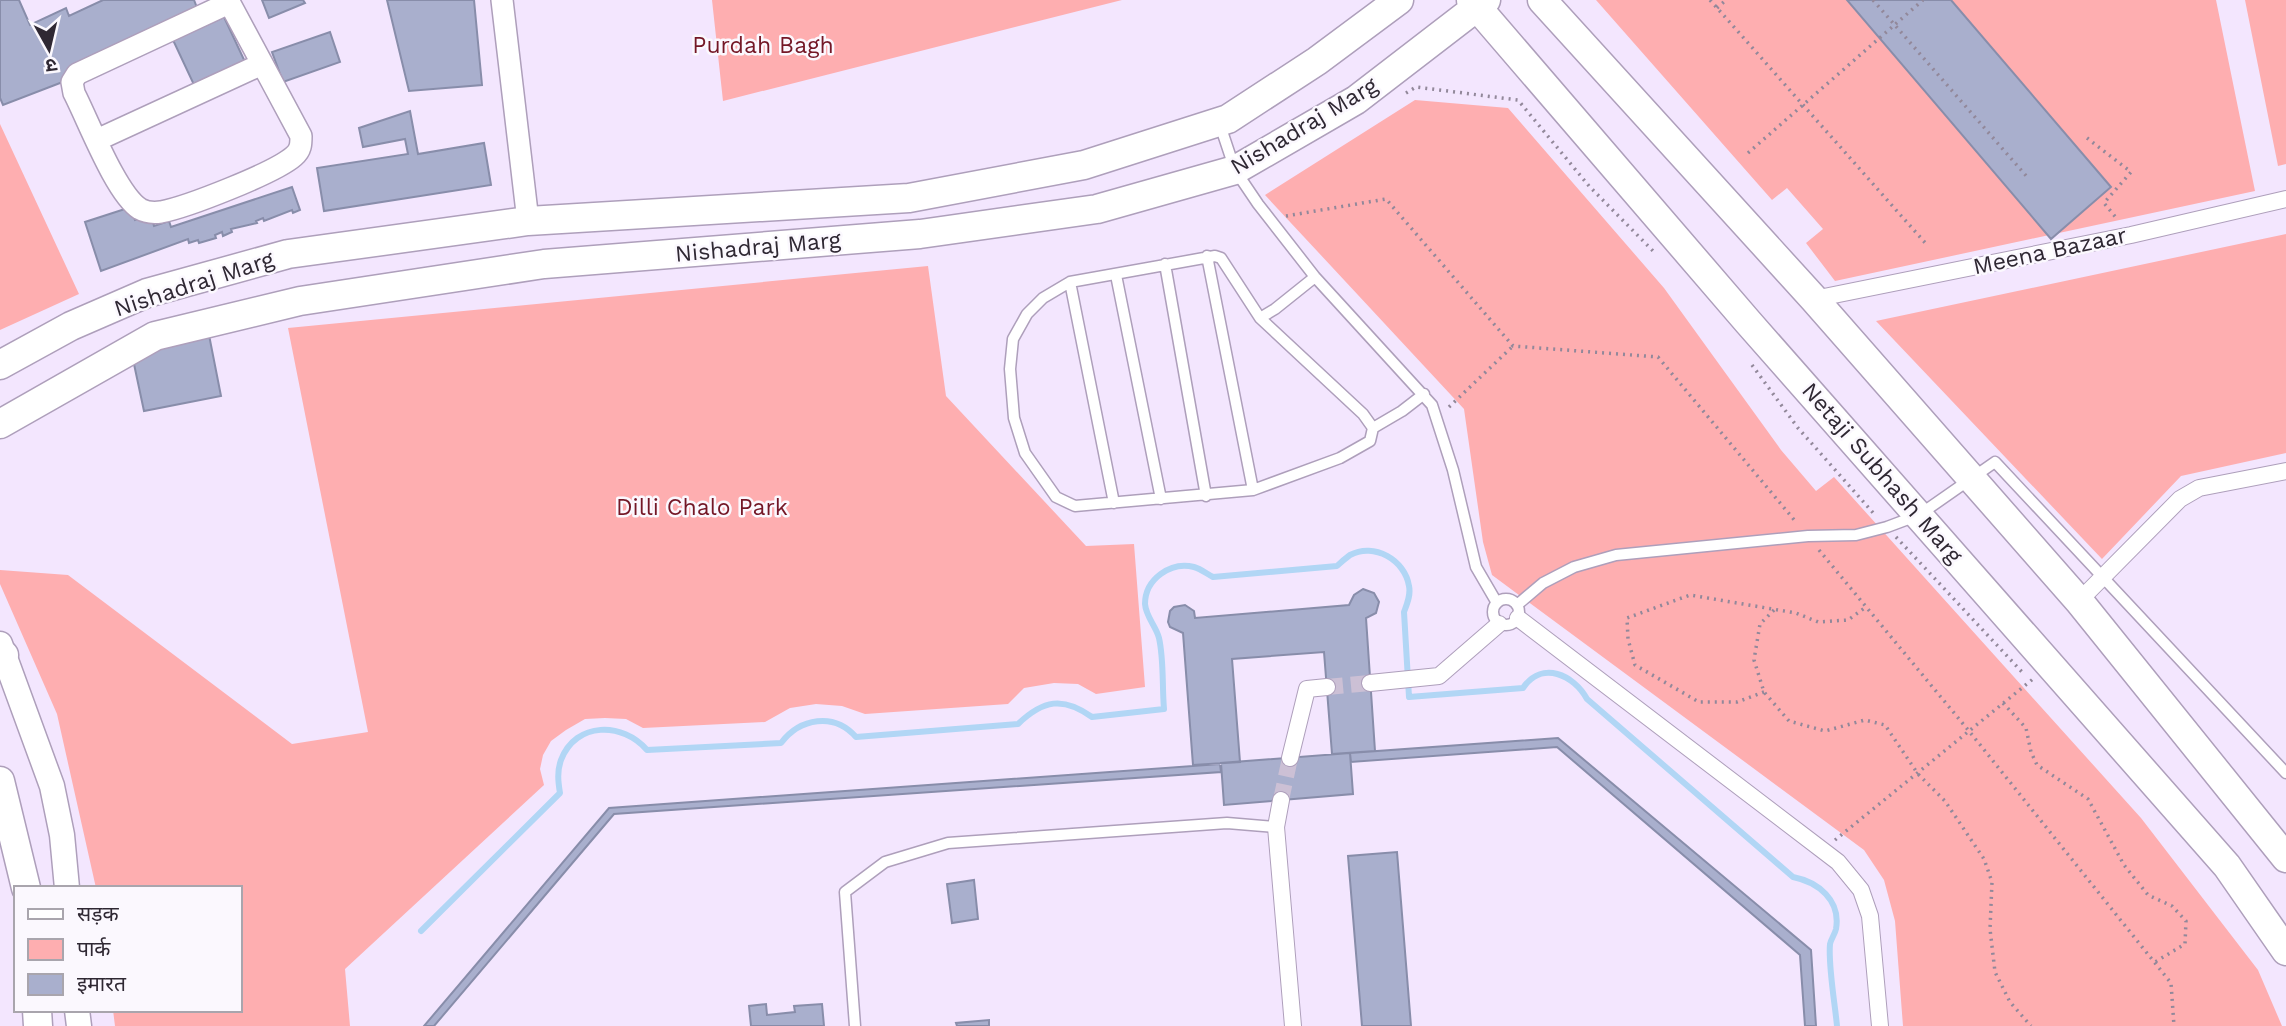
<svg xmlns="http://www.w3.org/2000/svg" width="2286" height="1026" viewBox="0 0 2286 1026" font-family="'Work Sans','Noto Sans Devanagari',sans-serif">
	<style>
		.green { fill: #feaeb0 }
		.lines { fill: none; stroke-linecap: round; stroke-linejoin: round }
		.stream { stroke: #b1d6f5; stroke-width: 6 }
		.building { fill: #a9afcd; stroke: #888daa; stroke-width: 2 }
		.pedestrian-tunnel { stroke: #ccc0d5; stroke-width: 16; stroke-dasharray: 16 8; stroke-linecap: butt }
		.service-casing { stroke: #ae9fbb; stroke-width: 13 }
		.pedestrian-casing { stroke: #ae9fbb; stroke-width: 18 }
		.minor-casing { stroke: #ae9fbb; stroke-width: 24 }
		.tertiary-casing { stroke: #ae9fbb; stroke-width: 27 }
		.secondary-casing { stroke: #ae9fbb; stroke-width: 31 }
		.path { stroke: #92889a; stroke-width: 3.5; stroke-dasharray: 2 5; stroke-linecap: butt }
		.service { stroke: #fff; stroke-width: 10 }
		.pedestrian { stroke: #fff; stroke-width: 16 }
		.minor { stroke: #fff; stroke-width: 21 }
		.tertiary { stroke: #fff; stroke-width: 24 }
		.secondary { stroke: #fff; stroke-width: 28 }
		.labels { text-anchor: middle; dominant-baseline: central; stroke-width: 5; stroke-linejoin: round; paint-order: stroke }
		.park-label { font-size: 23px; fill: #741726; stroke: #fbf8fe }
		.street-label { font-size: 23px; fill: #2f2833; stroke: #fbf8fe }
	</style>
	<rect width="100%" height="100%" fill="#f3e6fe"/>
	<!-- green -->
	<path class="green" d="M712 0H1122L723 101Z
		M1596 0H2216L2255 191 1835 281 1806 243 1823 229 1787 188 1772 200Z
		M2245 0H2286V164L2278 166Z
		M1415 100 1508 108 1664 288 1781 450 1816 491 1834 477 2141 818 2258 970 2282 1026H1903L1895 921 1884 880 1864 850 1492 575 1483 542 1464 409 1265 195Z
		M0 124 79 294 0 330Z
		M2286 234V453L2181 476 2102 559 1876 321Z
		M928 266 946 396 1086 546 1134 544 1145 687 1096 694 1078 684 1054 683 1024 688 1008 704 865 714 842 706 816 704 790 708 765 722 643 728 626 719 605 718 585 719 566 730 551 741 543 755 540 769 544 785 345 969 350 1026H115L113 1010H240V888H96L57 714 0 584V570L68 575 292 744 368 732 288 328Z"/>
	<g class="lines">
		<!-- stream -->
		<path class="stream" d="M421 931 560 793C558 781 557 771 561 760 576 721 623 722 647 750L781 743C800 718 834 712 856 737L1018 724C1043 700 1063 696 1092 717L1164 709C1162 686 1164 660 1159 638 1156 626 1146 617 1145 604 1145 579 1171 561 1194 567 1201 569 1207 574 1213 577L1337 566C1341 562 1346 558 1350 555 1374 542 1405 560 1409 586 1411 595 1407 604 1404 612L1409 697 1523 688C1542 660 1574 675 1587 699L1793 877C1818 882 1841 900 1836 929 1835 934 1831 939 1830 944 1828 965 1835 1004 1837 1026"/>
	</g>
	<!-- building -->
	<path class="building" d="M0 0H19L30 25 66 8 69 16 103 0H194L199 13 73 78 3 105 0 98Z
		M262 0H303L305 3 269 18Z
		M387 0H474L482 85 409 91Z
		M1847 0H1951L2111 187 2051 239Z
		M224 17 246 64 195 87 173 40Z
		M330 32 340 62 283 82 272 52Z
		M410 111 418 154 484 143 491 185 324 211 317 168 408 154 405 139 363 147 359 128Z
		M292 187 300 210 293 213 292 210 264 221 263 218 256 221 257 223 231 229 232 232 223 236 222 232 215 235 216 238 199 243 198 240 189 243 188 239 101 271 85 222 131 207 135 220 151 215 154 226 169 221 171 227Z
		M209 335 221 396 144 411 131 350Z
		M1363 589 1374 593 1379 602 1376 613 1366 618 1375 751 1332 754 1324 652 1232 659 1240 762 1193 765 1183 633 1170 627 1168 622 1170 611 1174 607 1185 605 1194 611 1195 618 1349 605 1354 595Z
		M1558 738 1811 950 1816 1026H1805L1800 955 1557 747 1351 762 1350 753Z
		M1350 753 1353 794 1224 805 1221 763Z
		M1220 764 1221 772 614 814 434 1026H424L609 808Z
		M1397 852 1411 1026H1362L1348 856Z
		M974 880 978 919 952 923 947 884Z
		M766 1004 767 1015 795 1012 794 1006 822 1004 824 1026H751L749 1006Z
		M989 1020V1026H957L956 1023Z"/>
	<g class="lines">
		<!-- pedestrian-tunnel -->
		<path class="pedestrian-tunnel" d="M1327 687 1370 683
			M1281 800 1290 758"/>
		<!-- service casing -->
		<g class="service-casing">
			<path id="service" d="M1219 122 1235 170 1258 204 1315 277 1432 405 1453 470 1476 567 1497 603
				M1207 256 1253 490
				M1165 264 1206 496
				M1116 275 1161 499
				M1070 282 1114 503
				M1260 318 1275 309 1315 277
				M1373 428 1363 414 1260 318 1221 258 1215 256 1070 282 1043 298 1027 314 1013 339 1010 369 1014 418 1025 453 1056 497 1075 506 1253 490 1340 458 1370 441 1373 428 1402 411 1424 394
				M1493 612a13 13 0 1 1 26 0a13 13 0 1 1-26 0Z
				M1517 605 1543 583 1574 567 1616 555 1808 536 1856 535 1887 527 1919 515 1995 462 2286 773
				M855 1026 845 892 885 862 948 843 1227 823 1276 827"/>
		</g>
		<!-- pedestrian casing -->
		<g class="pedestrian-casing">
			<path id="pedestrian" d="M1814 299 2131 235 2286 199
				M2079 601 2180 499 2199 488 2286 471
				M1518 618 1838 862 1861 890 1870 916 1880 1026
				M1370 683 1439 676 1499 624
				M1290 758 1307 689 1327 687
				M1281 800 1276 827 1293 1026"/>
		</g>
		<!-- minor casing -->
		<g class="minor-casing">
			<path id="minor" d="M228 0 301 136C301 144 301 150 294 156 275 173 187 207 161 212 153 213 147 213 140 209 116 194 88 120 74 93L72 82 77 74 229 3
				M502 0 528 221
				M97 140 262 64"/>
		</g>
		<!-- tertiary casing -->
		<g class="tertiary-casing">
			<path id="tertiary" d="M0 644 52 786 62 835 67 888
				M77 1010 79 1026"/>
		</g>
		<!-- secondary casing -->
		<g class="secondary-casing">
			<path id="secondary" d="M1471 0 1748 322 2227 866 2286 951
				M1542 0 1814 299 2079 601 2286 858
				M0 365 71 326 147 293 288 254 528 221 909 198 1084 165 1228 119 1317 61 1399 0
				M0 424 155 336 300 301 544 264 920 234 1097 209 1235 170 1356 100 1486 0
				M0 657 4 655
				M0 781 26 888
				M37 1010 38 1026"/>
		</g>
		<!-- path -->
		<path class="path" d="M1710 0 1928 246
			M1873 0 2028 178
			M1717 8 1726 0
			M1406 93 1416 87 1518 100 1589 186 1656 254
			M2087 138 2131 172 2104 203 2118 220
			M1748 153 1923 0
			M1286 216 1386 199 1513 346 1658 357 1796 522
			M1752 365 1798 428 1876 516
			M1449 407 1513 346
			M1896 537 2022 672
			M1819 550 1969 731 2171 983 2174 1026
			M1774 610 1760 624 1754 660 1764 692 1789 721 1825 731 1865 720 1885 725 1918 774 1945 801 1984 859 1992 882 1990 929 1995 972 2010 1002 2031 1026
			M1764 692 1737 702H1699L1635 665 1628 639 1627 618 1690 595 1796 613 1818 622 1848 620 1866 607
			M2003 703 2026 728 2031 752 2037 765 2088 799 2124 865 2148 895 2172 906 2186 921 2185 944 2155 962
			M1835 840 2033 679"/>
		<!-- service -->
		<use href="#service" class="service"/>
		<!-- pedestrian -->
		<use href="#pedestrian" class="pedestrian"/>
		<!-- minor -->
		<use href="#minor" class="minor"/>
		<!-- tertiary -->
		<use href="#tertiary" class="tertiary"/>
		<!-- secondary -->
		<use href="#secondary" class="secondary"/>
	</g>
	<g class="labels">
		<!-- park labels -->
		<g class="park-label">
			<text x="763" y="45">Purdah Bagh</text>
			<text x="702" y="507">Dilli Chalo Park</text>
		</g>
		<!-- street labels -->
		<g class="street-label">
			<text transform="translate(1304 126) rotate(-31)">Nishadraj Marg</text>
			<text transform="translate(758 247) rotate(-5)">Nishadraj Marg</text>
			<text transform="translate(2050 251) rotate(-12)">Meena Bazaar</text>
			<text transform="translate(194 284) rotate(-18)">Nishadraj Marg</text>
			<text transform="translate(1882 473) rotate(49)">Netaji Subhash Marg</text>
		</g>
	</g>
	<!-- legend -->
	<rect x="14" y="886" width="228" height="126" fill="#fbf8fe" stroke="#a9a5ad" stroke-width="2"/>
	<rect x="28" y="909" width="35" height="10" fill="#ffffff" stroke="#a9a5ad" stroke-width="2"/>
	<text x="77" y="921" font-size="21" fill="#2f2833">सड़क</text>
	<rect x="28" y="939" width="35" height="21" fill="#feaeb0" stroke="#a9a5ad" stroke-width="2"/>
	<text x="77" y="956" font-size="21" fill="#2f2833">पार्क</text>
	<rect x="28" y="974" width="35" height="21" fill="#a9afcd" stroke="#a9a5ad" stroke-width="2"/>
	<text x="77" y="991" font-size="21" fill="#2f2833">इमारत</text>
	<!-- north arrow -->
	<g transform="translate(49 49) rotate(172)" stroke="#fbf8fe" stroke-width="5" paint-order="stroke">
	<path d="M0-5L12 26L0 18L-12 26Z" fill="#2f2833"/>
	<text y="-10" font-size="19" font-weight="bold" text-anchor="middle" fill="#2f2833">उ</text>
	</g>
</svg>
